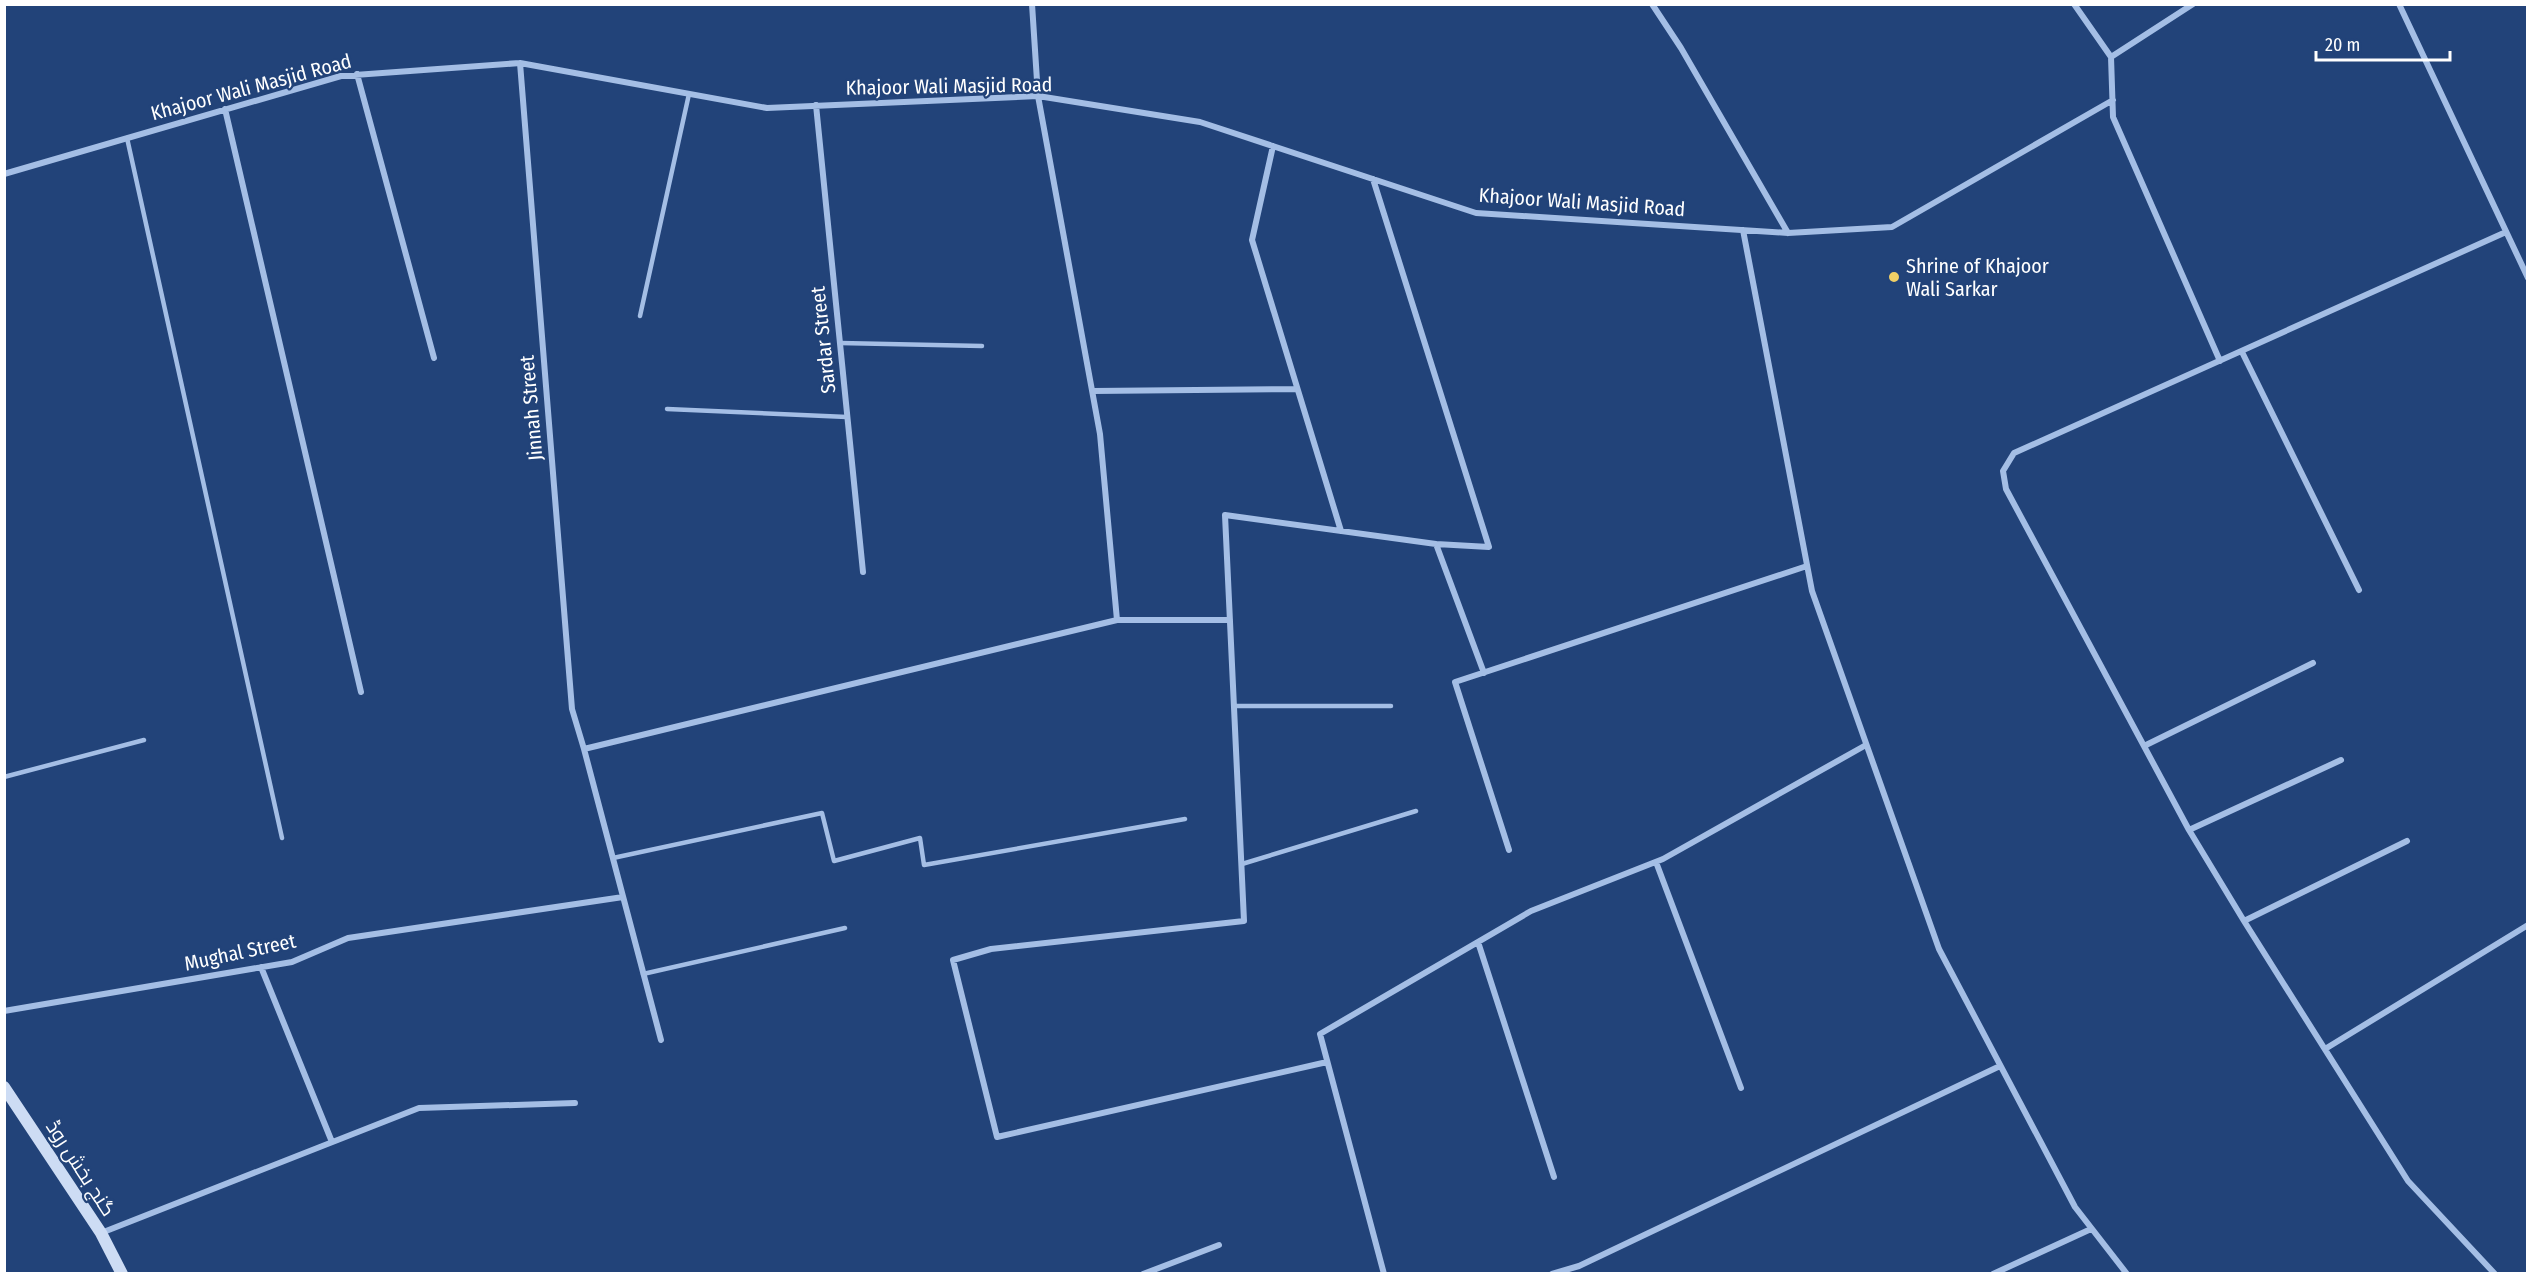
<svg xmlns="http://www.w3.org/2000/svg" width="2532" height="1278" viewBox="0 0 2532 1278" font-family="'Fira Sans Condensed',Cairo,sans-serif">
	<style>
		.lines { fill: none; stroke-linecap: round; stroke-linejoin: round }
		.lane { stroke: #a4bee5; stroke-width: 4.5 }
		.street { stroke: #a4bee5; stroke-width: 6 }
		.secondary { stroke: #cddcf4; stroke-width: 12 }
		.poi-dot { fill: #f0d066; stroke: #224379; stroke-width: 2 }
		.labels { text-anchor: middle; dominant-baseline: central; stroke-width: 4.5; stroke-linejoin: round; paint-order: stroke }
		.street-label { font-size: 20px; fill: #fff; stroke: #224379 }
		.poi-label { font-size: 20px; fill: #fff; stroke: #224379; text-anchor: start }
	</style>
	<rect width="100%" height="100%" fill="#224379"/>
	<g class="lines">
		<!-- lane -->
		<path class="lane" d="M127 138 282 838
			M640 316 689 94
			M840 343 982 346
			M667 409 847 417
			M1234 706H1391
			M4 777 144 740
			M613 858 822 813 834 861 920 838 924 865 1185 819
			M1242 864 1416 811
			M643 974 845 928"/>
		<!-- street -->
		<path class="street" d="M1032 4 1038 96 1100 434 1117 620
			M1652 4 1681 48 1788 233
			M2074 4 2111 57
			M2399 4 2528 278
			M2111 57 2113 117 2220 361
			M2111 57 2193 4
			M520 63 572 709 584 749
			M357 74 434 358
			M816 105 863 572
			M225 109 361 692
			M1273 146 1252 240 1341 531
			M4 174 341 76 520 63 767 108 1038 96 1200 122 1476 213 1788 233 1892 227 2113 100
			M1373 179 1489 547 1436 544
			M1743 230 1812 591 1939 949 2075 1207 2127 1274
			M2242 352 2359 590
			M1093 391 1297 389
			M2144 746 2313 663
			M2189 830 2341 760
			M1509 850 1455 682 1807 566
			M1656 862 1741 1088
			M2244 921 2407 841
			M1478 942 1554 1177
			M261 967 332 1142
			M4 1011 292 962 348 938 623 897
			M661 1040 584 749 1117 620H1230
			M2325 1049 2528 925
			M1327 1062 997 1137 953 960 991 949 1244 921 1225 515 1436 544 1484 673
			M101 1233 419 1108 575 1103
			M1143 1274 1219 1245
			M1384 1274 1320 1034 1531 911 1663 859 1866 745
			M1552 1274 1579 1266 2000 1066
			M1993 1274 2091 1229
			M2495 1274 2408 1181 2244 921 2189 830 2006 489 2003 471 2014 453 2506 232"/>
		<!-- secondary -->
		<path class="secondary" d="M4 1087 101 1233 122 1274"/>
	</g>
	<!-- markers -->
	<circle class="poi-dot" cx="1894" cy="277" r="6"/>
	<g class="labels">
		<!-- street labels -->
		<g class="street-label">
			<text transform="translate(949 86) rotate(-1)">Khajoor Wali Masjid Road</text>
			<text transform="translate(251 87) rotate(-15)">Khajoor Wali Masjid Road</text>
			<text transform="translate(1582 202) rotate(4)">Khajoor Wali Masjid Road</text>
			<text transform="translate(823 340) rotate(-96)">Sardar Street</text>
			<text transform="translate(531 408) rotate(-95)">Jinnah Street</text>
			<text transform="translate(240 952) rotate(-12)">Mughal Street</text>
			<text transform="translate(81 1168) rotate(57)">گنج بخش روڈ</text>
		</g>
		<!-- poi labels -->
		<g class="poi-label">
			<text x="1906" y="266">Shrine of Khajoor<tspan x="1906" dy="23">Wali Sarkar</tspan></text>
		</g>
	</g>
	<!-- border -->
	<rect width="2532" height="1278" fill="none" stroke="#ffffff" stroke-width="12"/>
	<!-- scale -->
	<path d="M2316 51v9h134v-9" fill="none" stroke="#ffffff" stroke-width="3"/>
	<text x="2325" y="51" font-size="18" fill="#ffffff" stroke="#224379" stroke-width="4.5" paint-order="stroke">20 m</text>
</svg>
